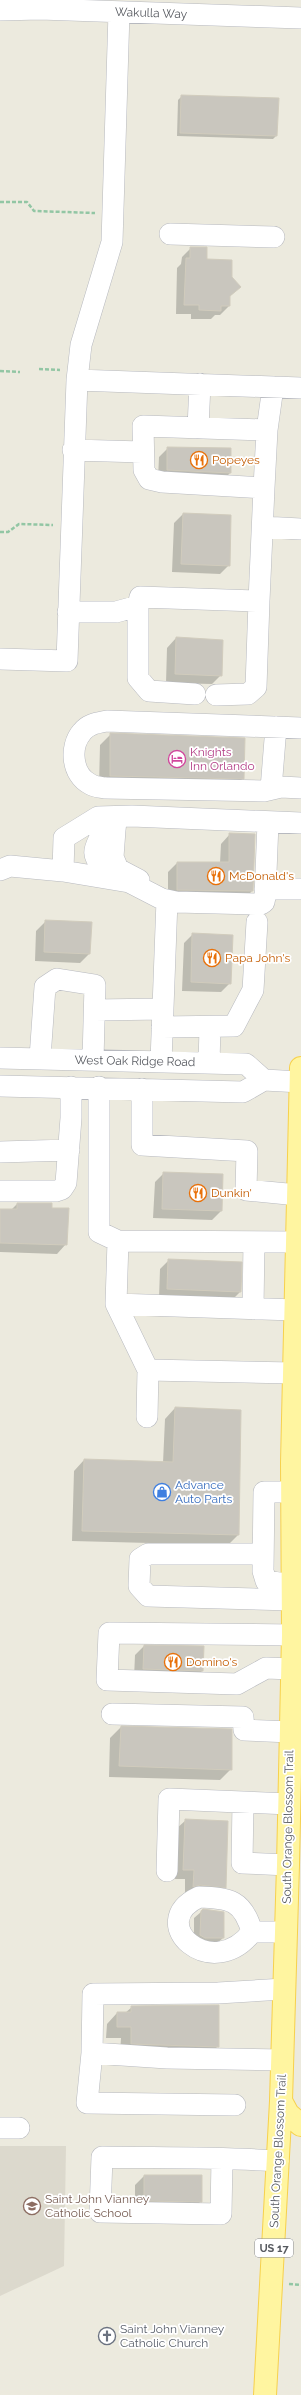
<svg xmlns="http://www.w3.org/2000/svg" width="301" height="2395" viewBox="0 0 301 2395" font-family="Raleway,sans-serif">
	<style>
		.education { fill: #dcd9cd }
		.shadow { fill: #0003 }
		.building { fill: #c9c6be; stroke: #d1ccbd }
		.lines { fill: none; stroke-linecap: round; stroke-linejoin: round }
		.minor-casing { stroke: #b7b9bf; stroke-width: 22 }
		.major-casing { stroke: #f7d14c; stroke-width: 24 }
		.path { stroke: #92c6a4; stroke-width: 2.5; stroke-dasharray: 4 2; stroke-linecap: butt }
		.minor { stroke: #fff; stroke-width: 21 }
		.major { stroke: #fff5a0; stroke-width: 22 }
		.labels { text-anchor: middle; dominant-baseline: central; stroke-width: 3.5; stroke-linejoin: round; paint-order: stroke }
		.shield { fill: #fff; stroke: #8a8c90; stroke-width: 1 }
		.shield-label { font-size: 11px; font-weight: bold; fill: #585b61 }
		.street-label { font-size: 12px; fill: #585b61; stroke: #fff }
		.food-label { font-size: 12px; fill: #c56008; stroke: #fff; text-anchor: start }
		.hotel-label { font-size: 12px; fill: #b23c85; stroke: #fff; text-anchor: start }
		.shop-label { font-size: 12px; fill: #366cbe; stroke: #fff; text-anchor: start }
		.education-label { font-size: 12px; fill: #785e54; stroke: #fff; text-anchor: start }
		.worship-label { font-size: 12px; fill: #5b616d; stroke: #fff; text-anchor: start }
	</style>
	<rect width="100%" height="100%" fill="#eceade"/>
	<!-- education -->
	<path class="education" d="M0 2146H66L64 2266 0 2296Z"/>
	<!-- shadow -->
	<path class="shadow" d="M182 96 276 136 273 139 177 136 178 100Z
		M191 248 231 277 240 287 229 297V306L220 315H215L211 319H191V314H176L177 268 181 264 182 257Z
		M168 448 230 473 221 482 158 479 159 457Z
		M183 514 229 565 220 574 172 572 174 523Z
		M176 638 221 675 212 684 166 683 167 648Z
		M111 734 243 778 232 789 99 786 100 745Z
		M230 834 254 835 252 891 243 900 168 899V872L177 863H220L221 844Z
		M45 922 89 954 80 963 35 961 36 931Z
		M193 934 230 983 221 992 182 991 184 943Z
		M164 1173 221 1211 212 1220 153 1218 155 1182Z
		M17 1204 51 1209 66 1244 57 1254 0 1252V1210H11Z
		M169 1260 240 1292 231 1301 159 1298 160 1269Z
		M175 1408 238 1535 228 1545 72 1541 74 1471 84 1460 163 1463 165 1419Z
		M144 1646 203 1647 202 1671 193 1680 134 1678 135 1655Z
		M121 1727 231 1769 220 1780 109 1777 110 1738Z
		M186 1820 225 1887 216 1896 185 1895V1879H175L176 1829Z
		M201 1912 223 1938 216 1944 194 1942V1918Z
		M132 2007 218 2046 207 2057 120 2054 121 2038H106L107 2024 117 2013H125Z
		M144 2176 201 2201 192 2210 135 2209V2185Z"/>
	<!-- building -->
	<path class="building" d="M181 95 279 98 277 136 180 133Z
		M190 247H207V259L232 260V277L241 287 230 296V306H221V311L199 310V305H184L186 258H190Z
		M167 447 231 448V473L167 470Z
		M183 513 231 515 230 566 181 564Z
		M176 637 223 640 222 676 175 674Z
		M110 733 245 738 244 779 110 776Z
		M229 833 255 834 253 891 177 890V862H229Z
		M45 920 92 922 90 954 44 952Z
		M192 933 233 935 231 984 191 982Z
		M163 1172 223 1174 222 1211 162 1209Z
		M17 1203H52V1208H69L67 1245 0 1243V1209H17Z
		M168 1259 242 1262 241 1292 167 1289Z
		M175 1407 241 1410 239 1535 82 1531 84 1459 173 1462Z
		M144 1645 204 1646 203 1671 143 1669Z
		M121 1726 232 1729V1770L119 1766Z
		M185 1819 228 1821 226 1888 200 1885 193 1887 194 1870H183Z
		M203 1909 224 1912V1938H205L200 1935 201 1911Z
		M219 2005V2047L131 2044V2027H117V2012H131V2006Z
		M144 2175H202V2202L144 2201Z"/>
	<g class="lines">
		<!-- minor casing -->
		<g class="minor-casing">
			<path id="minor" d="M0 10 40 9 301 18
				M170 234 274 237
				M77 380 301 388
				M198 428 200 384
				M267 430 143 426 144 470 149 479 162 482 264 488 267 430 273 387
				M73 450 142 452
				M263 527 301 529
				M138 606V678L149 691 195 694
				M68 612H116L138 606 140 597 259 601 264 488
				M0 659 67 661 77 380 81 345 112 242 119 12
				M216 695 248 694 256 687 259 601
				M301 728 107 721C97 723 88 724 82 732 69 747 72 775 90 784 94 787 100 787 105 788L264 791 281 787 301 788
				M271 789 276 727
				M116 821 115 830 102 833C95 849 90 852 102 867L118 869
				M115 830 113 857 118 869 139 880
				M0 870 10 866 63 871 64 838 98 817 132 816 301 823
				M63 871 129 882 162 899 176 902 261 904 264 902 265 897 268 823
				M265 889H301
				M95 1010 163 1009
				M162 1027 234 1026 253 990 257 922
				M0 1058 246 1064 264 1080
				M40 1058 45 987 57 979 95 985 93 1060
				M161 1062 167 900
				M209 1063 210 1028
				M0 1086 243 1092 264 1080 301 1082
				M99 1087V1232L118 1241 297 1242
				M142 1089V1145L247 1151 246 1190 298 1195
				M0 1152 69 1150
				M0 1191H56L62 1189 66 1183 71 1118V1087
				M118 1241 116 1304 148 1370 294 1373
				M116 1304 295 1310
				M253 1309 254 1242
				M147 1417 148 1370
				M292 1492H264L263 1571 266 1581 292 1585
				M263 1554H148L140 1559 139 1586 148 1596 292 1600
				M292 1669 266 1668 237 1684 107 1680 109 1633 293 1635
				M112 1714 243 1717 244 1730 291 1732
				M243 1802 242 1863 288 1865
				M167 1871 169 1799 289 1804
				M199 1897C230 1898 243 1900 252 1932 212 1984 144 1923 199 1897Z
				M252 1932H286
				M92 2053 87 2103 235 2105
				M282 2060 167 2058 92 2053 93 1994 218 1993 284 1989
				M0 2128H19
				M222 2159 221 2214 100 2212 102 2157C161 2158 220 2157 278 2161"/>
		</g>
		<!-- major casing -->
		<g class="major-casing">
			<path id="major" d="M281 2101 288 2114 301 2125
				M265 2395 281 2101 288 1865 293 1635 292 1463 301 1068"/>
		</g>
		<!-- path -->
		<path class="path" d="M0 202H27L34 211 95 213
			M39 369 60 370
			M0 371 20 372
			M0 532H8L19 524 53 525
			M289 2284 301 2285"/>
		<!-- minor -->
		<use href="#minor" class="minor"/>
		<!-- major -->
		<use href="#major" class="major"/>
	</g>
	<!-- icons -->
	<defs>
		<g id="restaurant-ring" transform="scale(0.9)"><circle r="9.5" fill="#fff" stroke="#e8710a" stroke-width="1.5"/><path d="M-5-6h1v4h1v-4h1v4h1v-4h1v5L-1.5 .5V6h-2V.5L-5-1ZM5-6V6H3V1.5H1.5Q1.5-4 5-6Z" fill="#e8710a"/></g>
		<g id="hotel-ring" transform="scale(0.9)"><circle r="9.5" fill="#fff" stroke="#d1479c" stroke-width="1.5"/><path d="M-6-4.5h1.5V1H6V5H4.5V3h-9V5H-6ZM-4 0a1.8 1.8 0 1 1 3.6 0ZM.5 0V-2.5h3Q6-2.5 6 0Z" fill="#d1479c"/></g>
		<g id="shop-ring" transform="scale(0.9)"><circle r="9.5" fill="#fff" stroke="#3f7fe0" stroke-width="1.5"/><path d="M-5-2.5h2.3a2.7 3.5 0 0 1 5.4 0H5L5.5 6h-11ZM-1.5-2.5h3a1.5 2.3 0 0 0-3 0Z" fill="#3f7fe0"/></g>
		<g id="school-ring" transform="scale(0.9)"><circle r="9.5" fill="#fff" stroke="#8d6e63" stroke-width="1.5"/><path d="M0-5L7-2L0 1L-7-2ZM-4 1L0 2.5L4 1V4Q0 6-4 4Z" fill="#8d6e63"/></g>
		<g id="church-ring" transform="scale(0.9)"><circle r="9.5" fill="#fff" stroke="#6b7280" stroke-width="1.5"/><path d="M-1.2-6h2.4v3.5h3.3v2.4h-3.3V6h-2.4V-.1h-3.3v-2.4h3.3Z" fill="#6b7280"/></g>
	</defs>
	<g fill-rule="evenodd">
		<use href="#restaurant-ring" x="199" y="460"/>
		<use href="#hotel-ring" x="177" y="759"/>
		<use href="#restaurant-ring" x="216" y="876"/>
		<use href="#restaurant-ring" x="212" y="958"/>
		<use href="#restaurant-ring" x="198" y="1193"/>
		<use href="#shop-ring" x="162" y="1492"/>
		<use href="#restaurant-ring" x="173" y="1662"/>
		<use href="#school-ring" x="32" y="2206"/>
		<use href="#church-ring" x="107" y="2336"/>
	</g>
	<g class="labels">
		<!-- shield labels -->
		<rect class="shield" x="255" y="2239" width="38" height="18" rx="3"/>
		<g class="shield-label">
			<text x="274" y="2248">US 17</text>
		</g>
		<!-- street labels -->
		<g class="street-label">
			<text transform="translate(151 13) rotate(2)">Wakulla Way</text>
			<text transform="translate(135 1061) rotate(1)">West Oak Ridge Road</text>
			<text transform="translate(288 1827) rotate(-89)">South Orange Blossom Trail</text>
			<text transform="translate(278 2151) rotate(-87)">South Orange Blossom Trail</text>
		</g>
		<!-- food labels -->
		<g class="food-label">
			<text x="212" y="460">Popeyes</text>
			<text x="229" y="876">McDonald's</text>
			<text x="225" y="958">Papa John's</text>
			<text x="211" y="1193">Dunkin'</text>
			<text x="186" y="1662">Domino's</text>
		</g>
		<!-- hotel labels -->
		<g class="hotel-label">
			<text x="190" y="752">Knights<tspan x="190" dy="14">Inn Orlando</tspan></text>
		</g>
		<!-- shop labels -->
		<g class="shop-label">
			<text x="175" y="1485">Advance<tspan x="175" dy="14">Auto Parts</tspan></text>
		</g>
		<!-- education labels -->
		<g class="education-label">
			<text x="45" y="2199">Saint John Vianney<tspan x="45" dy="14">Catholic School</tspan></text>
		</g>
		<!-- worship labels -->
		<g class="worship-label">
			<text x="120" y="2329">Saint John Vianney<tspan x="120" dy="14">Catholic Church</tspan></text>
		</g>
	</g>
</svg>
